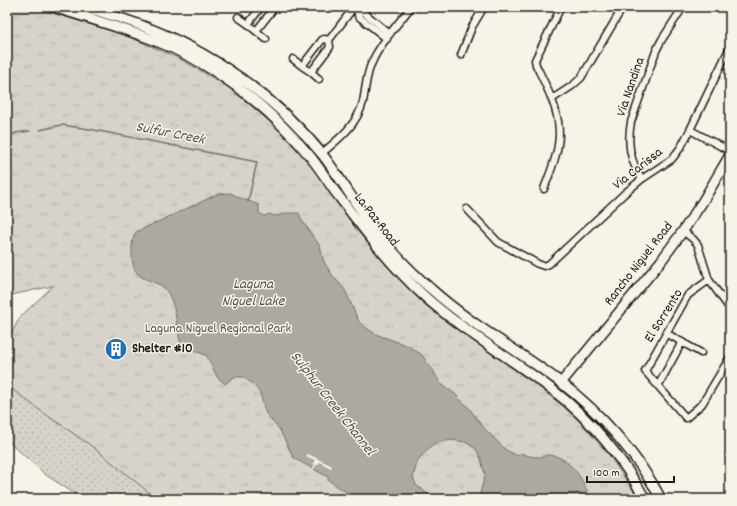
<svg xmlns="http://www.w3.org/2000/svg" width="737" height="506" viewBox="0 0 737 506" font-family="Dekko,sans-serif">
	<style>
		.grass { fill: url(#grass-dots); stroke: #7a7874 }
		.park { fill: url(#park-tufts); stroke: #7a7874 }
		.water { fill: #aca9a2; stroke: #72716c }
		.pier { fill: #f7f3e8 }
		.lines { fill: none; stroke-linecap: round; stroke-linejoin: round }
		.stream { stroke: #72716c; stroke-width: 1.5 }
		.street-casing { stroke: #1c1c1c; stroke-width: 9 }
		.secondary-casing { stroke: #1c1c1c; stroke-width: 12 }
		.street { stroke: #f7f3e8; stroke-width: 6 }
		.secondary { stroke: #f7f3e8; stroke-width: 9 }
		.labels { text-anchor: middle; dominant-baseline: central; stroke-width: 3; stroke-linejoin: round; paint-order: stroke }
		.street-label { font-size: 14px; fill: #1c1c1c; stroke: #f7f3e8 }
		.park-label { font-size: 14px; fill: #545351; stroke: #f7f3e8 }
		.poi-label { font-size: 14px; font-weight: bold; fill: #1c1c1c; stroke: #f7f3e8; text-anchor: start }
		.water-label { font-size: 15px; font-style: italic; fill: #565452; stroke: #f7f3e8 }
	</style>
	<defs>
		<pattern id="grass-dots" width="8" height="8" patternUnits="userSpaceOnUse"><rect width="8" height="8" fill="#d7d3cb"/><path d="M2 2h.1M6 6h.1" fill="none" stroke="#b8b5ae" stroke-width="1.8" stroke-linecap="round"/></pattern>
		<pattern id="park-tufts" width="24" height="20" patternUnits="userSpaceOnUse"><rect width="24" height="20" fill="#d7d3cb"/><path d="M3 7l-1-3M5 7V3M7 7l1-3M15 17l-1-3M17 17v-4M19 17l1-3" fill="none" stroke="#b8b5ae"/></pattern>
	</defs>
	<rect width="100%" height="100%" fill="#f7f3e8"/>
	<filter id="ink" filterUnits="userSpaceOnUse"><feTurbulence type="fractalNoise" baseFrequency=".025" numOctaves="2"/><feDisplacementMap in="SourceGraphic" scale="8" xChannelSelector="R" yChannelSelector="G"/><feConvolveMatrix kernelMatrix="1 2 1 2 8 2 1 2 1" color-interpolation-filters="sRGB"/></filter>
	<g filter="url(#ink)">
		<!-- grass -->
		<path class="grass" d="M7 374 12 389 41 411 93 447 157 499H83L46 475 7 440Z"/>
		<!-- park -->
		<path class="park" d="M7 7H32L125 35 178 58 229 87 276 127 308 160 359 233 391 270 423 303 489 352 527 377 564 407 582 424 609 455 639 499H157L93 447 41 411 12 389 7 374 9 338 20 317 53 286 7 296Z"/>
		<!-- water -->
		<path class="water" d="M230 193C239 198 249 201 259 205V213L264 216 270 214 274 216 281 215 285 213H299L301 219 320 246 324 262 333 276 345 290 359 322 366 328 378 335 406 345 421 354 433 370 440 383 455 394 469 408 483 427 506 450 518 456 521 453C527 456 533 457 540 457 543 457 546 455 549 455 568 455 587 482 589 499H476L479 497 485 475 481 459 476 449 465 442 451 440 433 444 418 460 413 477 416 485 434 499 361 498 352 496 328 480V477L297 460 293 457 280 430 266 414 260 393 254 385 244 377H234L225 384 217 377 207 356 181 344C176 328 177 308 168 293 157 275 133 287 132 256 132 247 131 241 136 232L218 194Z"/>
		<!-- pier -->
		<path class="pier" d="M308 454 332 466 331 468 319 462 318 465H316L313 471 312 470 315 464H313L315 460 306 456Z"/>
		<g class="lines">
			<!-- stream -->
			<path class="stream" d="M40 130 62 125 89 129 257 162 248 202
				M7 137 16 133 30 131"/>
			<!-- street casing -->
			<g class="street-casing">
				<path id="street" d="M261 7 248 24 256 31 275 7
					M352 7 358 12V16L387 39
					M358 12 362 11 390 34
					M238 17 248 24
					M256 31 266 39
					M329 40 324 39 322 40 302 66 311 72 330 47 329 40 354 7
					M461 55 472 27 484 7
					M293 59 302 66
					M311 72 319 79
					M552 99 572 86 581 78 623 7
					M690 130 730 151
					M321 154C339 139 357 125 363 102 366 87 366 73 373 60 382 41 398 24 411 7
					M642 179C630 161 627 144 631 122L656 51 661 41 683 7
					M544 189C549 175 556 160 558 145 563 116 548 90 536 65L535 60 561 7
					M467 209 498 242 538 264 544 266 549 264 625 193 642 179 672 159 681 147 690 130 730 47
					M683 231 694 240 698 245 709 280 730 309
					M709 280 688 295 645 371 686 418 702 404 730 357
					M666 333 701 353
					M658 386 682 342
					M730 454V455"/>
			</g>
			<!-- secondary casing -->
			<g class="secondary-casing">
				<path id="secondary" d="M53 7C86 17 119 27 151 39 212 62 267 105 309 155 318 166 326 178 334 190 362 227 389 264 423 295 464 332 511 358 554 391 590 419 623 458 645 499
					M85 7C103 13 122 18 140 25 209 50 276 97 322 154 340 177 355 204 373 227 390 250 410 271 431 289 471 325 518 350 560 382 600 412 638 455 661 499
					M561 383 661 261 683 231 703 201 730 155"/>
			</g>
			<!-- street -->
			<use href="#street" class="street"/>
			<!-- secondary -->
			<use href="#secondary" class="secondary"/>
		</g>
	</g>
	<!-- icons -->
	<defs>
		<g id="building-disc" transform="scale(1.15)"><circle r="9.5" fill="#1f6fb2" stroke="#f7f3e8"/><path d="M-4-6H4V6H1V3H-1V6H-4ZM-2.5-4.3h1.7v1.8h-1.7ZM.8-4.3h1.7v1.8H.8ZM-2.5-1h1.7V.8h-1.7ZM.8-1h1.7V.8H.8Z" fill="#fff"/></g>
	</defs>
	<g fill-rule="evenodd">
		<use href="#building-disc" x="116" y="349"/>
	</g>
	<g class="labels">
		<!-- street labels -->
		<g class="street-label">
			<text transform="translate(631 87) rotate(-71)">Via Nandina</text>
			<text transform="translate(638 169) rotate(-38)">Via Carissa</text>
			<text transform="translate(376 220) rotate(52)">La Paz Road</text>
			<text transform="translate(639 264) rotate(-52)">Rancho Niguel Road</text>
			<text transform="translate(664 316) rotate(-58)">El Sorrento</text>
		</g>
		<!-- park labels -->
		<g class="park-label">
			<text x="218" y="329">Laguna Niguel Regional Park</text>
		</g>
		<!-- poi labels -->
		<g class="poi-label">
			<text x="132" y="349">Shelter #10</text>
		</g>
		<!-- water labels -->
		<g class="water-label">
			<text transform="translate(170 134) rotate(11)">Sulfur Creek</text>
			<text x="253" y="285">Laguna<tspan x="253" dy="17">Niguel Lake</tspan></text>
			<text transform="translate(332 404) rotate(52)">Sulphur Creek Channel</text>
		</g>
	</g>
	<!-- margin -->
	<rect width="737" height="506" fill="none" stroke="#f7f3e8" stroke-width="24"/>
	<rect x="12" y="12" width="713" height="482" fill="none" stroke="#1c1c1c" stroke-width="1.5" filter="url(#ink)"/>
	<!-- scale -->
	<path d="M587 476v6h87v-6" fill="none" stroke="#1c1c1c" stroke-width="2"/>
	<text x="593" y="476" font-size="12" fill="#1c1c1c" stroke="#f7f3e8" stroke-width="3" paint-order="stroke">100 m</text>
</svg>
